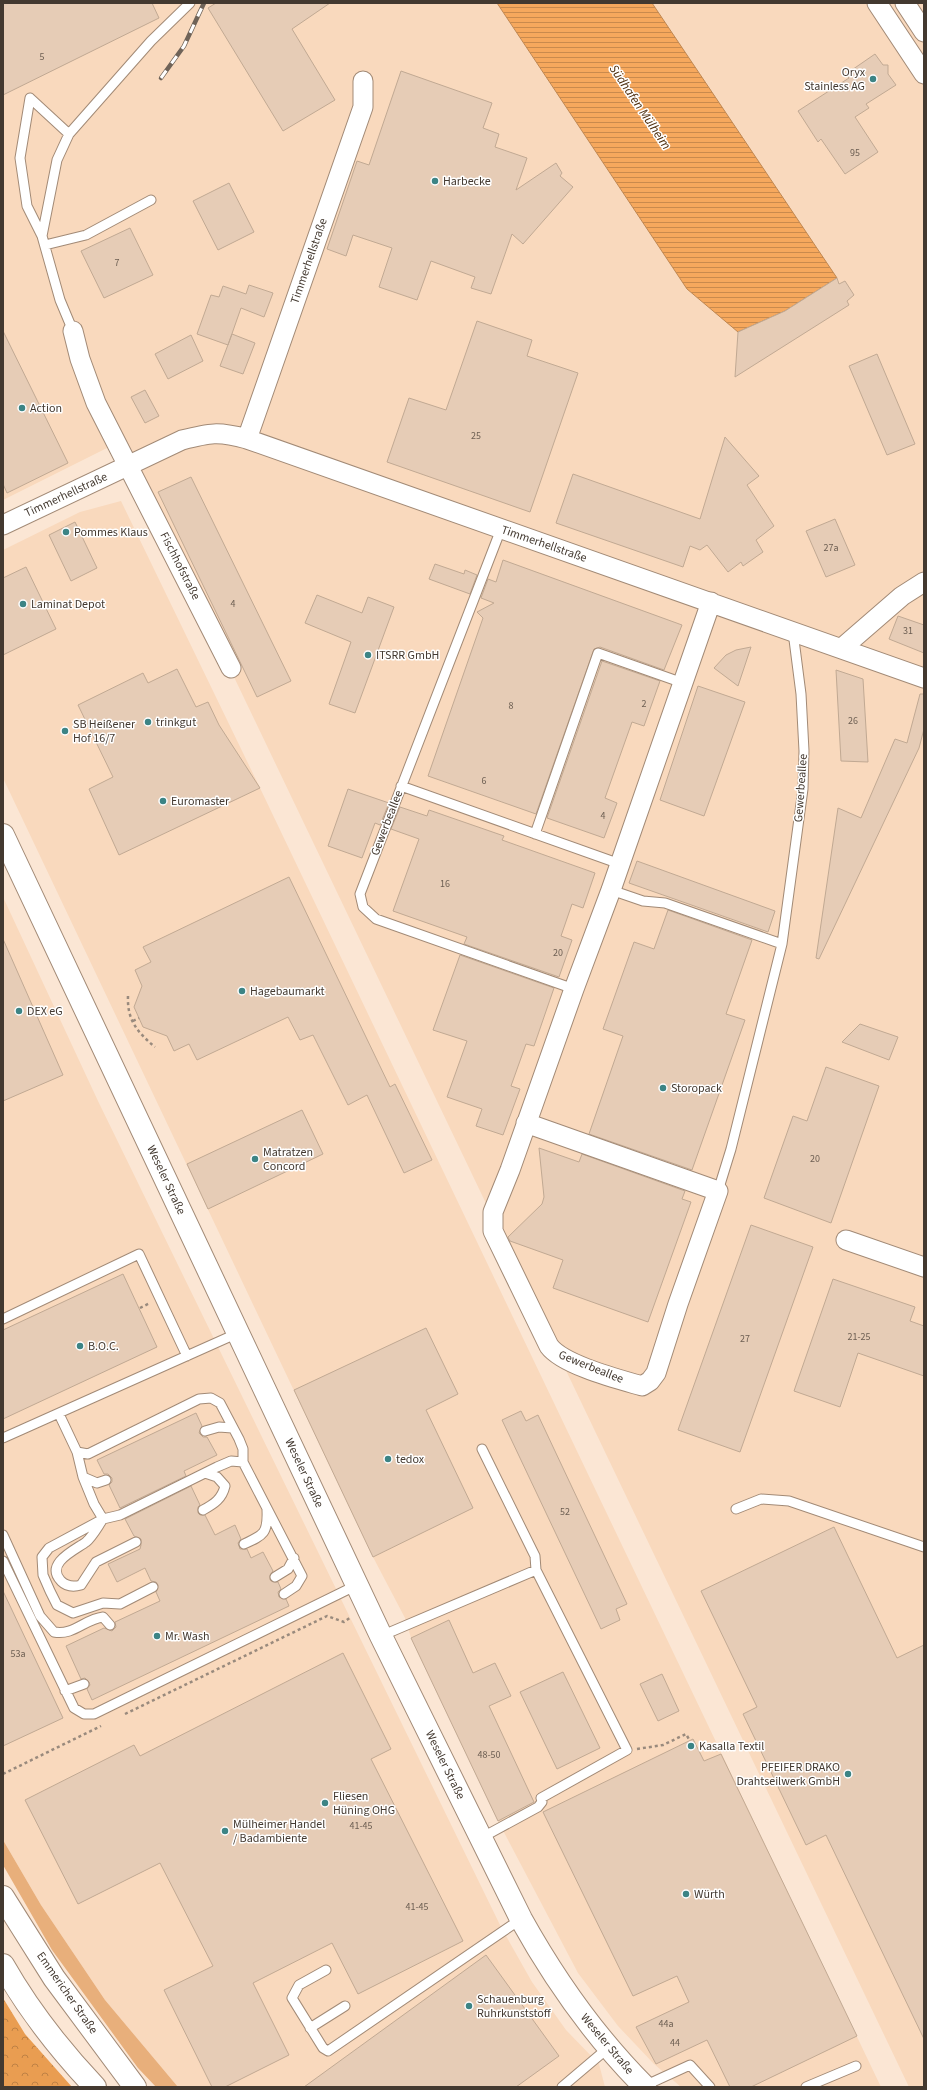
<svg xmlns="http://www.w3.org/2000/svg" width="927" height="2090" viewBox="0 0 927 2090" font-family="'Source Sans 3',sans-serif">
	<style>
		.built { fill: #f9d9bd }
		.grass { fill: #e8af7b }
		.forest { fill: url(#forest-crowns) }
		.water { fill: url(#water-rules); stroke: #c08750 }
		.building { fill: #e6ccb6; stroke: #c1a993 }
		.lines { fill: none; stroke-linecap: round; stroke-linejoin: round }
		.lane-casing { stroke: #a28a76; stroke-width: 11 }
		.street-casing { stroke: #a28a76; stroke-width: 21 }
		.secondary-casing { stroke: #a28a76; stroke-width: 24 }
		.path { stroke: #998a7d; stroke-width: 2.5; stroke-dasharray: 3 3; stroke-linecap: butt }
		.lane { stroke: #fff; stroke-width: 9 }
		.street { stroke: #fff; stroke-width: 19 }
		.secondary { stroke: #fff; stroke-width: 22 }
		.rail-casing { stroke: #6f6358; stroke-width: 4.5 }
		.rail { stroke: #fff; stroke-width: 3; stroke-dasharray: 9; stroke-linecap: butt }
		.poi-dot { fill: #3c8485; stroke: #fff; stroke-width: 1.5 }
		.labels { text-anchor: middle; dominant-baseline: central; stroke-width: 3; stroke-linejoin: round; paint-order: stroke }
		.number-label { font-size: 10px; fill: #6c5e52 }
		.poi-label { font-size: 12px; fill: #433930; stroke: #fff; text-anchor: start }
		.street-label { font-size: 12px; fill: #433930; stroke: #fff }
		.water-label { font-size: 13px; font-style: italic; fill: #4e2f0f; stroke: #fff }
	</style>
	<defs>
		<pattern id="forest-crowns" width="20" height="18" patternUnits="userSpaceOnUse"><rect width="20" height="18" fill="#e99d51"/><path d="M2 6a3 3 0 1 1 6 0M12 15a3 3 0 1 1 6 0" fill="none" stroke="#be8144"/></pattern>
		<pattern id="water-rules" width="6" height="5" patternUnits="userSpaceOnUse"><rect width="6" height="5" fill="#f6a85d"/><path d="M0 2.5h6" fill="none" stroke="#c98a4d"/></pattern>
	</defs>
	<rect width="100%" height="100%" fill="#fbe6d4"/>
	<!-- built -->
	<path class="built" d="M3 3H497L687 289 738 332 785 311 837 278 652 3H924V2087H909L121 441 3 500Z
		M121 501 260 788 881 2087H681L654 2064 618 2026 578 1973 498 1821 411 1638 405 1618 373 1557 3 778V550L80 512Z
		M3 897 98 1101 501 1927 532 1982 566 2030 599 2064 605 2087H178L105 2000 41 1905 3 1840Z"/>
	<!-- grass -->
	<path class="grass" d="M3 1840 41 1905 105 2000 178 2087H156L138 2068 52 1950 3 1865Z"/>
	<!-- forest -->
	<path class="forest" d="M3 1998 25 2034 72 2087H3Z"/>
	<!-- water -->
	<path class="water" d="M497 3H652L837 278 785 311 738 332 687 289Z"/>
	<!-- building -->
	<path class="building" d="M3 3H152L159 18 3 95Z
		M216 3H330L292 29 335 100 283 131 208 8Z
		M875 54 883 65H888V74L896 85 866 104 869 108 855 117 878 152 845 174 821 139 818 142 798 111 849 78 846 74Z
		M401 71 492 103 483 128 499 134 495 147 527 158 516 190 556 163 562 173 560 176 573 187 523 244 512 234 491 294 471 288 475 277 431 261 417 300 379 287 392 248 353 235 346 256 327 249 357 161 369 165Z
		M229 183 254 232 218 250 193 201Z
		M130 228 153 275 104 298 81 251Z
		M837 278 839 284 845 281 854 295 847 301 849 305 735 377 738 332 785 311Z
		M249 285 273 293 264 317 241 308 228 345 197 334 211 295 219 297 223 286 246 294Z
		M477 321 532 340 527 356 578 373 530 512 387 462 409 398 446 410Z
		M3 331 68 463 7 493 3 484Z
		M232 334 255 343 243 374 220 366Z
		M191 335 203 361 168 379 155 354Z
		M877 354 915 444 887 455 849 366Z
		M145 390 159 416 145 423 131 397Z
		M725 437 759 476 747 485 774 526 756 540 763 552 743 566 741 562 728 572 707 545 700 550 690 546 683 567 556 523 573 474 700 519Z
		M191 477 291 681 257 697 158 492Z
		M835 519 855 565 826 577 806 531Z
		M75 522 97 568 71 581 49 535Z
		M503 560 682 625 664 670 600 647 594 649 536 814 428 776 483 618 477 612 494 603 481 598 488 579 496 582Z
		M435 564 464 574 465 570 477 575 470 594 429 579Z
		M26 567 56 629 3 655V578Z
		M317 595 362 613 368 597 394 607 355 713 329 704 351 642 305 623Z
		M898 616 924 625V653L889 639Z
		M751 647 738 686 714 668 726 655 736 650Z
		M602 661 660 681 644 726 632 722 605 798 617 803 604 838 547 818Z
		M177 669 196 707 208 702 219 725 260 788 119 855 89 789 113 777 78 705 143 673 148 683Z
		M836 670 863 679 868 762 841 761Z
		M698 686 745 702 704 816 660 800Z
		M920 694H924V729L919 748 819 959 816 958 838 808 861 818 895 739 907 743Z
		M348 789 389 803 380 825 375 823 362 858 328 846Z
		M400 807 427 816 429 810 504 836 502 840 595 873 583 908 572 904 561 936 572 940 559 977 464 944 467 937 393 911 419 839 391 829Z
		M637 861 775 911 768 932 629 883Z
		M289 877 390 1087 395 1084 432 1160 404 1173 367 1095 348 1105 313 1035 300 1040 288 1017 197 1060 189 1044 174 1051 167 1036 143 1027 134 1007 142 986 135 970 151 962 143 947Z
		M668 910 752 940 726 1014 745 1020 692 1170 589 1134 623 1036 603 1029 634 942 654 949Z
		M3 939 63 1075 3 1101Z
		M460 955 554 988 534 1046 526 1044 511 1086 520 1089 503 1135 476 1126 482 1109 447 1097 467 1041 433 1030Z
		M860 1024 898 1037 889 1060 842 1042Z
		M826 1067 879 1086 831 1223 764 1198 793 1116 807 1121Z
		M302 1110 323 1154 208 1209 187 1164Z
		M539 1148 579 1162 582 1154 685 1191 682 1199 691 1202 648 1322 553 1288 563 1260 510 1241 508 1237 542 1204 544 1197Z
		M751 1225 813 1247 740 1452 678 1430Z
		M123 1274 157 1347 3 1419V1330Z
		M833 1279 915 1307 910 1321 924 1326V1376L858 1353 840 1407 794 1391Z
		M426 1328 458 1394 426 1410 473 1508 373 1557 294 1390Z
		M521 1411 526 1421 538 1415 627 1604 616 1609 620 1620 601 1629 502 1420Z
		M196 1413 202 1426 199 1433 203 1437H207L217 1455 184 1471 186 1476 120 1508 109 1485 112 1482V1478L108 1474H104L97 1460Z
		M191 1486 200 1505 198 1507V1513L200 1515H205L215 1535 235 1525 241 1539 238 1543 240 1549H247L251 1558 263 1552 273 1571 270 1575V1580L273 1582H278L281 1589 278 1592 279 1597 286 1599 289 1606 92 1700 87 1689 90 1685 89 1682 85 1678 81 1679 66 1646 104 1628 112 1631 116 1627 115 1622 160 1601 156 1592 158 1585 156 1582 151 1581 145 1568 117 1582 108 1564 140 1549 141 1545V1539L134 1536 125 1519Z
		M834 1527 897 1658 924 1645V2039L826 1835 806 1845 743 1714 757 1707 701 1591Z
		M3 1591 63 1718 3 1746Z
		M449 1620 473 1673 495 1663 511 1696 489 1706 534 1802 498 1821 411 1638Z
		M343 1653 391 1749 371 1759 463 1941 358 1994 332 1943 253 1983 289 2055 225 2087H212L164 1990 213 1966 160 1863 78 1904 25 1800 134 1745 140 1756Z
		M563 1672 600 1748 557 1769 520 1692Z
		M662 1674 679 1711 658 1721 640 1684Z
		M693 1739 704 1761 721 1754 857 2036 751 2087H730L707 2040 656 2064 636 2027 689 2002 677 1976 633 1996 543 1812Z
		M486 1955 559 2056 516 2087H304Z"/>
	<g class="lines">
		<!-- lane casing -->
		<g class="lane-casing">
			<path id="lane" d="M30 98 20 158 27 206 42 236 60 300 73 331
				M30 98 69 134
				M42 236 57 160 69 134 151 41 190 3
				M45 245 86 235 151 200
				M501 529 360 894 363 907 376 919 574 989
				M401 786 620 864
				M535 834 598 653 683 683
				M611 890 643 901 665 903 782 944
				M718 1191 731 1149 782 944 803 789 804 751 801 694 793 632
				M3 1319 139 1254 187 1356
				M59 1414 77 1452 88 1454 199 1399 211 1398 220 1403 239 1439 243 1449V1462L302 1576 296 1586 284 1594
				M205 1431 219 1427 232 1428
				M3 1438 238 1333
				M482 1449 535 1556 536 1570
				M77 1452 83 1477 97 1483 106 1480
				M83 1477 94 1504 103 1519 120 1515 217 1467 231 1461 243 1462
				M736 1509 761 1499 789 1501 924 1547
				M203 1510C214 1504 222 1499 225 1486L217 1477 205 1473
				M103 1519 49 1548 42 1557 43 1575 50 1591 57 1605 73 1613 103 1603 120 1604 153 1587
				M101 1522C97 1528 92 1537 86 1542 77 1549 44 1563 61 1581 67 1587 74 1587 81 1585L96 1562 136 1542
				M3 1535 40 1616 54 1632C73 1636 85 1619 103 1617L110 1625
				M244 1544C264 1535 268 1533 267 1510
				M3 1561 74 1708 84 1714H94L357 1585
				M275 1577 288 1569 294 1558
				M381 1636 536 1570 627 1750 541 1798 542 1802 538 1807 481 1838
				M65 1691 84 1684
				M326 1970 299 1985 292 1998 323 2048 328 2051 521 1919
				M310 2028 345 2006
				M644 2086 690 2065 710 2087
				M562 2087 608 2048
				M806 2087 856 2066"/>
		</g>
		<!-- street casing -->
		<g class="street-casing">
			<path id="street" d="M877 3 924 74
				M905 3 924 32
				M73 331 80 359 96 403 231 668
				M247 439 363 107V81
				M3 525 182 440C210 433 218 431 247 439L924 678
				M842 648 902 596 924 582
				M526 1123 718 1191 678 1304 656 1373 650 1381 642 1386C618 1379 563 1365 549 1346L493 1231V1212L510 1170 574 989 611 890 711 602
				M846 1240 924 1267"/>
		</g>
		<!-- secondary casing -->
		<g class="secondary-casing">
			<path id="secondary" d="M3 835 381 1636 521 1919C556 1982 594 2036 645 2087
				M3 1897 54 1978 135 2087
				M3 1965C28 2009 60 2050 95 2087"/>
		</g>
		<!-- path -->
		<path class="path" d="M128 996C127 1020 137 1032 155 1047
			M133 1021 139 1018
			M140 1308 150 1303
			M125 1714 327 1616 344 1622 351 1617
			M637 1749 663 1745 686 1734 690 1741
			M3 1774 101 1726"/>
		<!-- lane -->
		<use href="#lane" class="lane"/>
		<!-- street -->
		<use href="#street" class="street"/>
		<!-- secondary -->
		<use href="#secondary" class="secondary"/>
		<!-- rail casing -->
		<g class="rail-casing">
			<path id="rail" d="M161 78 184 46 204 3"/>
		</g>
		<!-- rail -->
		<use href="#rail" class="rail"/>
	</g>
	<!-- markers -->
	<g class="poi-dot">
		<circle cx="873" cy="79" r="4"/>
		<circle cx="435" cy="181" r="4"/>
		<circle cx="22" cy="408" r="4"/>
		<circle cx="66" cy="532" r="4"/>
		<circle cx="23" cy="604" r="4"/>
		<circle cx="368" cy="655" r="4"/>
		<circle cx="148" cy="722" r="4"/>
		<circle cx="65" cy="731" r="4"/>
		<circle cx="163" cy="801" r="4"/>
		<circle cx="242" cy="991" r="4"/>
		<circle cx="19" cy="1011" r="4"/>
		<circle cx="663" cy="1088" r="4"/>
		<circle cx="255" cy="1159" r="4"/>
		<circle cx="80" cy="1346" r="4"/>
		<circle cx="388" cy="1459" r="4"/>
		<circle cx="157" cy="1636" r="4"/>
		<circle cx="691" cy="1746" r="4"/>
		<circle cx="848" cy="1774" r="4"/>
		<circle cx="325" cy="1803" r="4"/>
		<circle cx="225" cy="1831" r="4"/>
		<circle cx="686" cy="1894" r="4"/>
		<circle cx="469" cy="2006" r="4"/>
	</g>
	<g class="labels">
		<!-- number labels -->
		<g class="number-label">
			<text x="42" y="57">5</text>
			<text x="855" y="153">95</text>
			<text x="117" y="263">7</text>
			<text x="476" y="436">25</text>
			<text x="831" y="548">27a</text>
			<text x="233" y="604">4</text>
			<text x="908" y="631">31</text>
			<text x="644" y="704">2</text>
			<text x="511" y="706">8</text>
			<text x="853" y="721">26</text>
			<text x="484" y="781">6</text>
			<text x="603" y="816">4</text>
			<text x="445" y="884">16</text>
			<text x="558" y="953">20</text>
			<text x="815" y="1159">20</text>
			<text x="859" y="1337">21-25</text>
			<text x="745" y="1339">27</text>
			<text x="565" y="1512">52</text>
			<text x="18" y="1654">53a</text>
			<text x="489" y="1755">48-50</text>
			<text x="361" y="1826">41-45</text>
			<text x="417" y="1907">41-45</text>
			<text x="666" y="2024">44a</text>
			<text x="675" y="2043">44</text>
		</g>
		<!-- poi labels -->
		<g class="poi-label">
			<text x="865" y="72" text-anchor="end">Oryx<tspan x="865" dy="14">Stainless AG</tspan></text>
			<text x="443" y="181">Harbecke</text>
			<text x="30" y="408">Action</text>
			<text x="74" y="532">Pommes Klaus</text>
			<text x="31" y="604">Laminat Depot</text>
			<text x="376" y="655">ITSRR GmbH</text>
			<text x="156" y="722">trinkgut</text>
			<text x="73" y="724">SB Heißener<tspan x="73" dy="14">Hof 16/7</tspan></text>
			<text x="171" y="801">Euromaster</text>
			<text x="250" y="991">Hagebaumarkt</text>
			<text x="27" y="1011">DEX eG</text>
			<text x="671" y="1088">Storopack</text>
			<text x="263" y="1152">Matratzen<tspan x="263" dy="14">Concord</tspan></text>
			<text x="88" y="1346">B.O.C.</text>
			<text x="396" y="1459">tedox</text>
			<text x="165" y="1636">Mr. Wash</text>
			<text x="699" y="1746">Kasalla Textil</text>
			<text x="840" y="1767" text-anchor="end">PFEIFER DRAKO<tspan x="840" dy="14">Drahtseilwerk GmbH</tspan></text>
			<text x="333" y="1796">Fliesen<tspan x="333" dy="14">Hüning OHG</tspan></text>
			<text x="233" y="1824">Mülheimer Handel<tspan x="233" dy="14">/ Badambiente</tspan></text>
			<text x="694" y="1894">Würth</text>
			<text x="477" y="1999">Schauenburg<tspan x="477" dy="14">Ruhrkunststoff</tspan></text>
		</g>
		<!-- street labels -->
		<g class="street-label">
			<text transform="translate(309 261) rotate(-71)">Timmerhellstraße</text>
			<text transform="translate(66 495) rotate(-25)">Timmerhellstraße</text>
			<text transform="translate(544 544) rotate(19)">Timmerhellstraße</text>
			<text transform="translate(180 566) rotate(63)">Fischhofstraße</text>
			<text transform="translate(801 788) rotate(-86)">Gewerbeallee</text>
			<text transform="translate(387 823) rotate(-69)">Gewerbeallee</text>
			<text transform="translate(166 1180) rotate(65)">Weseler Straße</text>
			<text transform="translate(591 1367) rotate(22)">Gewerbeallee</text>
			<text transform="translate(304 1473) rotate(65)">Weseler Straße</text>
			<text transform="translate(445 1765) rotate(64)">Weseler Straße</text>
			<text transform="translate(67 1993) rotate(55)">Emmericher Straße</text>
			<text transform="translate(607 2044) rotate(50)">Weseler Straße</text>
		</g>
		<!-- water labels -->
		<g class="water-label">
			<text transform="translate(640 107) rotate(56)">Südhafen Mülheim</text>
		</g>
	</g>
	<!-- border -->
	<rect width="927" height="2090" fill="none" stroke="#433930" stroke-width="8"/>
</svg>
